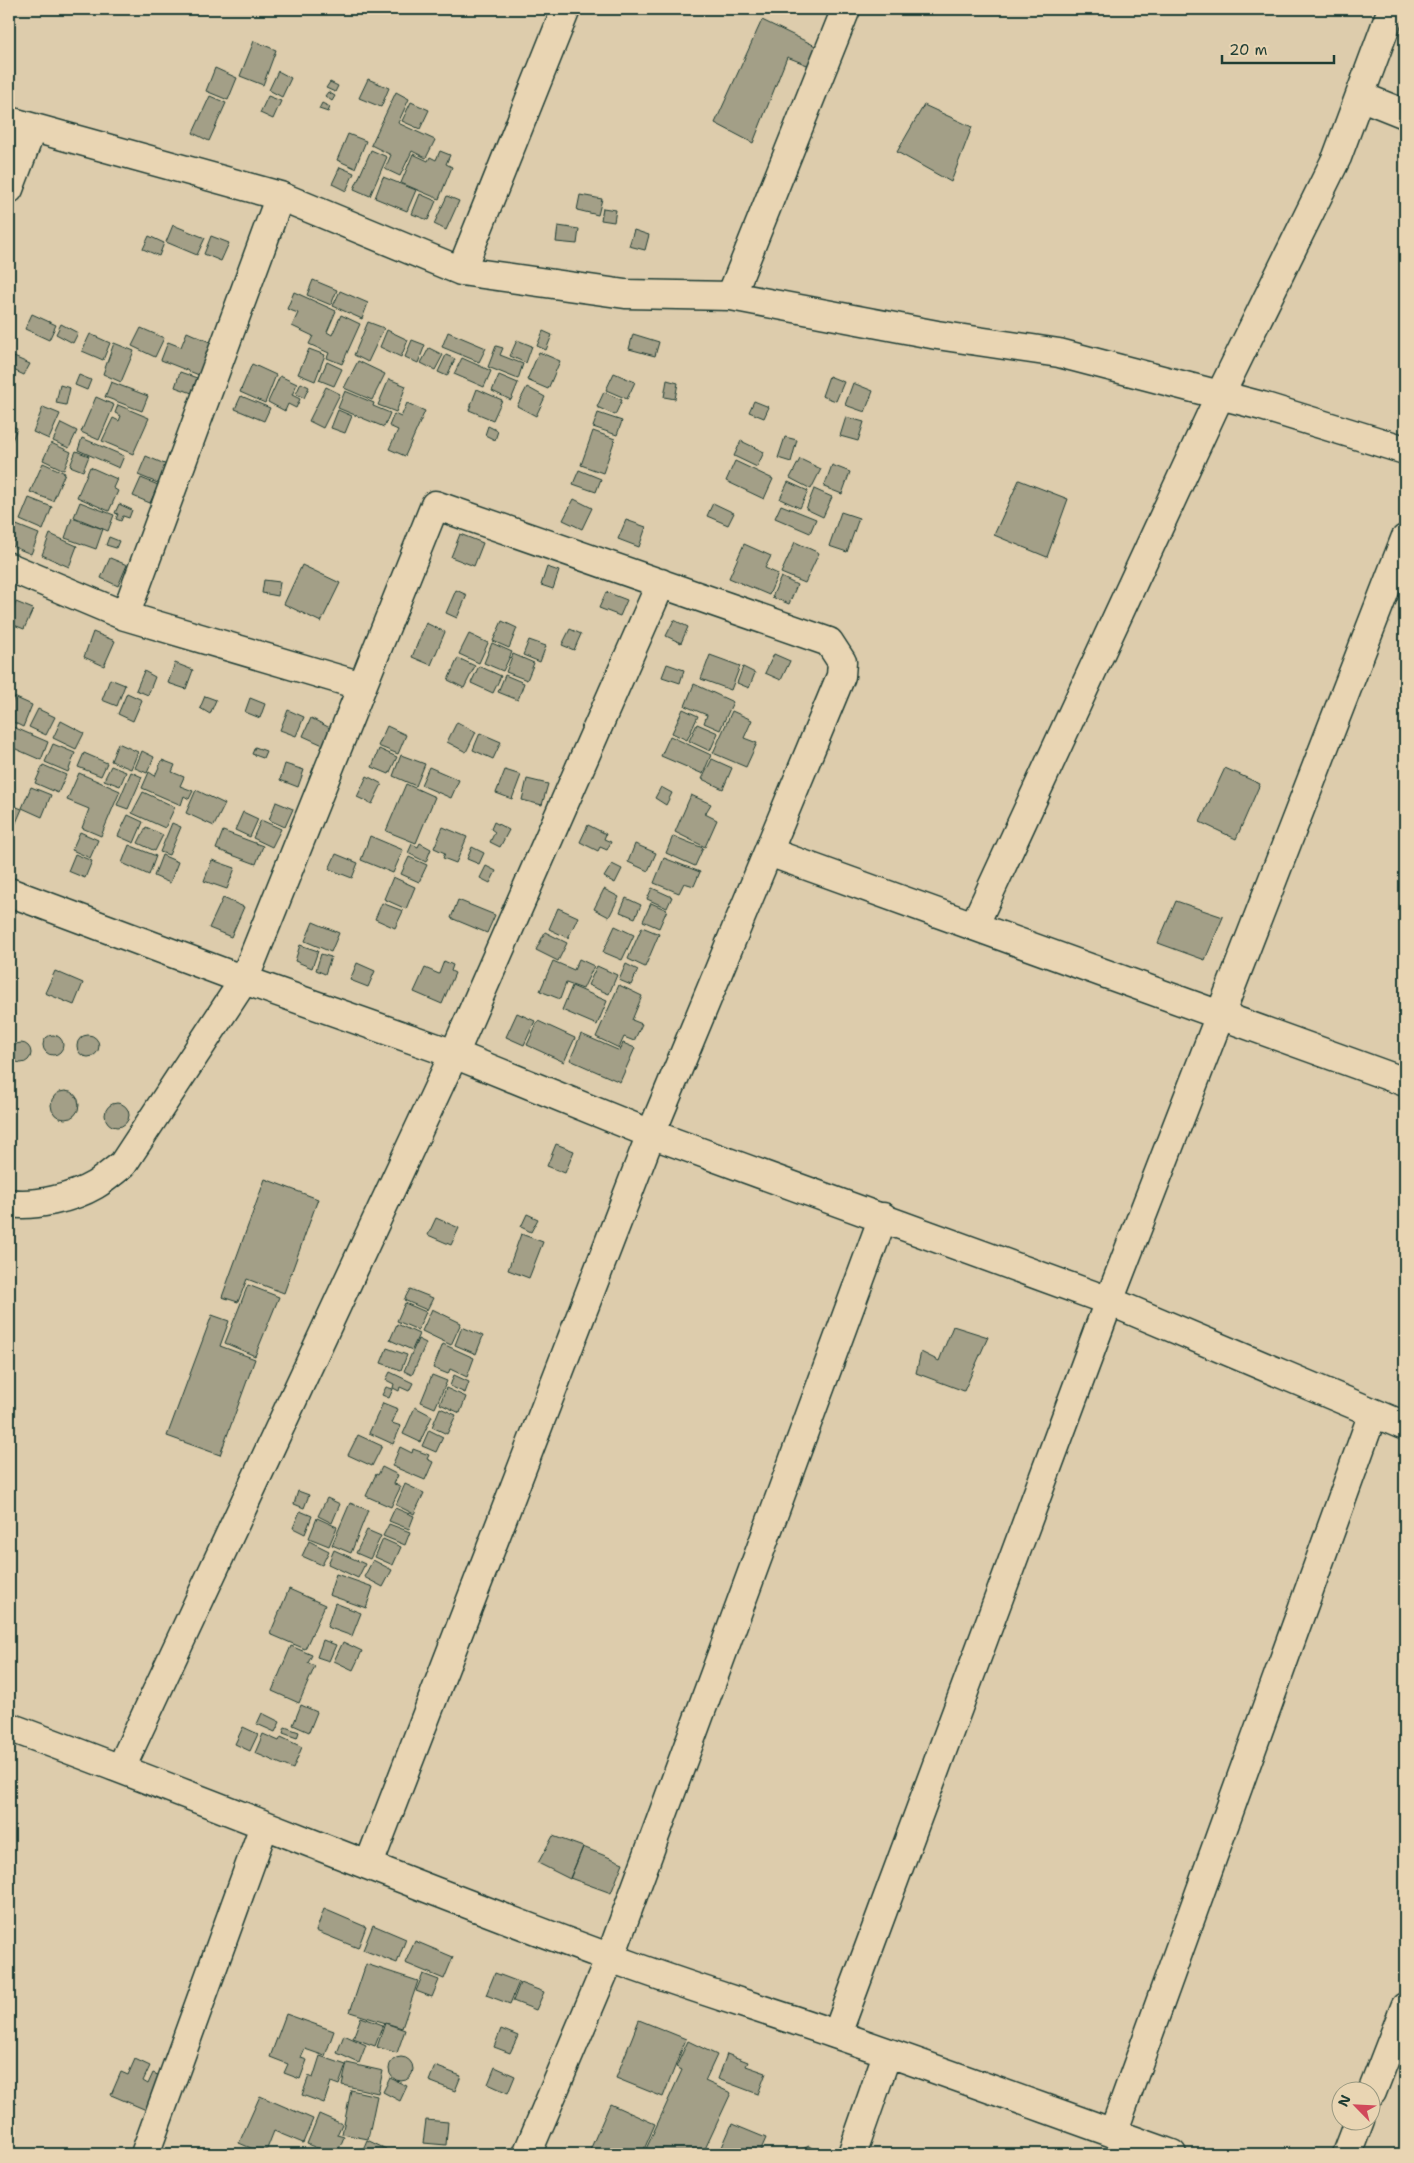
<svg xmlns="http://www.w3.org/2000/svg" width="1414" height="2163" viewBox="0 0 1414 2163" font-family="'Shantell Sans',sans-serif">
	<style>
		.building { fill: #a39f87; stroke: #1f3d34 }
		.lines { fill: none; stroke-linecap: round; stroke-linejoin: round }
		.minor-casing { stroke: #1f3d34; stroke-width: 31 }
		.minor { stroke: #e9d5b3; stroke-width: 28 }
	</style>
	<rect width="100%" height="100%" fill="#ddccac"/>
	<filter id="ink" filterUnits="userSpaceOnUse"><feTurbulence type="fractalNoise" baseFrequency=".02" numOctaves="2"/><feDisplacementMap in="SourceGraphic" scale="10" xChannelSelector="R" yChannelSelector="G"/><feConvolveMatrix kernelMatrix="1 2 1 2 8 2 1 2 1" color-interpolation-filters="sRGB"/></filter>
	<g filter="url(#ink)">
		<!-- building -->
		<path class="building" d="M762 20 830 53 820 70 787 57 753 143 715 123Z
			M254 41 276 50 263 85 240 76Z
			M215 68 237 78 228 100 206 91Z
			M278 71 291 78 282 97 269 90Z
			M368 79 389 88 381 107 359 98Z
			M330 82 338 86 335 92 326 88Z
			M328 92 335 96 332 101 325 96Z
			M396 92 409 99 398 123 435 140 426 158 412 151 400 176 385 169 391 155 371 145Z
			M210 96 226 103 209 141 193 133Z
			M268 96 281 101 273 119 260 113Z
			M411 102 429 110 420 129 402 121Z
			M322 103 330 107 328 112 319 109Z
			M924 105 972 127 951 182 897 152Z
			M348 134 366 141 355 168 337 160Z
			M371 150 387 157 370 196 354 189Z
			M440 151 450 155 446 164 452 167 439 199 401 183 413 154 428 161 430 157 436 160Z
			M340 167 354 173 346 191 332 184Z
			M383 177 416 190 407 211 375 198Z
			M420 194 436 201 428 220 412 214Z
			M580 195 602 199 598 215 577 210Z
			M447 196 459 201 446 230 434 224Z
			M603 208 616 210 614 222 601 220Z
			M173 225 205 238 197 255 166 242Z
			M558 226 579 229 577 244 556 242Z
			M634 230 649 235 645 250 629 246Z
			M149 236 164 243 159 256 143 249Z
			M211 236 229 243 221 261 204 254Z
			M313 280 337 290 331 305 307 295Z
			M340 291 368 303 362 319 333 306Z
			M294 292 336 311 327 332 332 335 341 315 360 324 342 364 327 358 329 353 309 344 313 336 292 326 298 313 287 309Z
			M32 314 56 325 49 340 25 329Z
			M368 322 384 328 368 362 354 355Z
			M61 324 78 333 73 343 56 334Z
			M141 328 164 338 155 357 132 346Z
			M387 330 408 340 401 357 380 347Z
			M543 331 552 335 546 350 537 346Z
			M187 332 212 343 199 375 161 360 168 342 181 347Z
			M448 332 486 348 479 362 442 347Z
			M90 334 110 343 103 360 82 351Z
			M633 334 659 342 655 356 629 349Z
			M412 340 425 345 418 363 405 357Z
			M517 340 532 346 526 363 510 356Z
			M114 343 134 351 121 382 103 374Z
			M496 346 503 348 500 355 523 364 518 379 488 367Z
			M429 348 443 355 435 370 421 363Z
			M309 349 325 355 315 381 298 374Z
			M539 352 560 361 548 389 527 380Z
			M446 355 455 359 447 376 438 372Z
			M14 357 30 364 24 375 9 368Z
			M462 358 491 371 484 387 454 374Z
			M358 361 385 374 372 400 344 388Z
			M327 362 342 369 334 386 319 380Z
			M252 364 276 375 265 403 240 392Z
			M180 372 197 378 192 393 175 387Z
			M614 373 635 382 627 399 606 390Z
			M79 375 91 380 87 390 75 385Z
			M499 375 518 383 511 400 492 391Z
			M280 376 297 384 292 395 300 399 296 408 288 404 285 411 268 402Z
			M829 376 844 382 836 401 822 396Z
			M389 379 406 386 396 412 378 405Z
			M667 380 678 383 675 399 664 397Z
			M111 382 148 396 142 411 105 397Z
			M301 383 309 387 304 398 296 394Z
			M853 383 873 391 865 412 845 405Z
			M60 385 70 388 66 405 56 403Z
			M326 387 340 394 323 428 309 421Z
			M527 387 545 397 536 416 517 406Z
			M477 389 502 400 493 420 469 410Z
			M345 391 374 403 373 406 390 413 384 427 338 408Z
			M604 392 622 400 615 415 597 407Z
			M241 396 270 408 264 421 235 409Z
			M96 397 114 405 99 440 81 432Z
			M754 401 769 407 764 418 749 412Z
			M407 403 425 411 405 456 389 449 398 430 389 426 394 414 401 417Z
			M118 405 149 418 133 454 102 441 113 418 119 421 121 416 115 413Z
			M43 407 60 414 49 439 33 432Z
			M338 410 352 416 345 433 331 428Z
			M598 413 622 421 617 435 593 427Z
			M846 417 864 422 858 441 840 436Z
			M61 423 77 431 69 448 53 441Z
			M9 425 17 428 9 448Z
			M488 426 498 431 495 440 485 435Z
			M593 431 615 439 603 473 581 465Z
			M785 437 797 440 791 462 778 458Z
			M82 438 124 456 119 468 78 450Z
			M741 441 764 452 757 467 734 456Z
			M51 443 71 452 64 470 43 460Z
			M76 451 89 456 83 471 70 466Z
			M146 456 167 465 160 484 138 475Z
			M800 459 821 469 811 489 790 478Z
			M735 461 773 479 764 499 726 481Z
			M43 463 65 473 53 501 30 492Z
			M832 465 850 472 842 494 824 487Z
			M90 467 117 479 113 488 118 491 109 511 77 497Z
			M579 470 601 479 596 492 573 484Z
			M141 478 158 485 150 503 133 496Z
			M1019 480 1068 499 1047 557 994 535Z
			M788 482 808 491 800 508 780 499Z
			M814 489 832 497 823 517 806 509Z
			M29 498 52 507 43 530 20 520Z
			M574 499 592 508 582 529 563 520Z
			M80 502 114 515 108 531 74 517Z
			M713 503 734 513 728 525 707 516Z
			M119 504 132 510 129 518 123 516 121 521 116 519 118 514 115 513Z
			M781 505 816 519 810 533 775 518Z
			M841 512 859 518 847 552 829 546Z
			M72 518 103 529 96 549 65 538Z
			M626 520 646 527 639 547 618 539Z
			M9 522 39 534 31 554 9 545Z
			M50 534 77 546 69 567 42 555Z
			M460 534 483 543 474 566 451 557Z
			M109 537 119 541 116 548 106 545Z
			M795 542 819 553 805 583 781 573Z
			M744 544 771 556 765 568 778 574 769 595 729 578Z
			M110 558 127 565 118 586 101 578Z
			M302 565 340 583 321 622 284 604Z
			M547 567 559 571 553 589 541 585Z
			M781 577 797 585 789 604 772 597Z
			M264 580 280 582 278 596 262 593Z
			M456 590 467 595 457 618 446 613Z
			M606 592 627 600 620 616 599 608Z
			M16 602 33 609 24 629 9 623Z
			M674 620 688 627 681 643 666 636Z
			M502 621 517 628 509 648 493 641Z
			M426 623 445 632 431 665 412 657Z
			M570 629 581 634 574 650 562 645Z
			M93 632 115 641 104 666 84 657Z
			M469 634 488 643 479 663 459 654Z
			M529 640 546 646 540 662 523 655Z
			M492 643 512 652 503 671 484 663Z
			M513 654 534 663 527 680 506 672Z
			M774 654 790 661 781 680 765 673Z
			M710 655 740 666 731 690 701 679Z
			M458 658 475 666 464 688 448 680Z
			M175 663 193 670 186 689 168 683Z
			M667 664 684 670 680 683 662 677Z
			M479 666 501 676 493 693 471 683Z
			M743 667 755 673 749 688 737 683Z
			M144 671 155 677 148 695 136 690Z
			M505 675 524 683 518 700 498 692Z
			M110 679 125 685 117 706 102 700Z
			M694 684 733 702 720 730 704 723 707 715 685 706Z
			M127 693 142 700 133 721 118 714Z
			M205 696 216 700 210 714 200 708Z
			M14 697 32 705 23 727 9 720V710Z
			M250 698 265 704 260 718 245 712Z
			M38 709 55 717 46 735 29 727Z
			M683 709 698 716 687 740 672 733Z
			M288 710 304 717 296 736 280 730Z
			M732 711 752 720 744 738 757 743 746 767 713 753Z
			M311 718 330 728 323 745 303 736Z
			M61 721 84 733 76 749 53 738Z
			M457 722 476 732 466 752 447 742Z
			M697 724 718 733 710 751 689 741Z
			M11 726 48 742 41 760 9 746Z
			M387 726 406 735 398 754 378 746Z
			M480 733 501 742 493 759 473 750Z
			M670 736 711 755 703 774 661 756Z
			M118 743 138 752 131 769 111 761Z
			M53 744 75 753 68 772 45 762Z
			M255 747 266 751 263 758 252 754Z
			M379 749 397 757 389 774 372 767Z
			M142 751 154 757 147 773 135 768Z
			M84 753 107 763 101 776 78 767Z
			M401 755 425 764 416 786 393 776Z
			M712 759 732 768 723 789 702 779Z
			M162 760 175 765 172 772 184 777 180 786 193 791 189 799 184 796 181 805 142 788 149 772 155 776Z
			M285 764 304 770 298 787 280 780Z
			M43 765 66 775 58 793 35 783Z
			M111 766 126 772 120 786 104 780Z
			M429 767 459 780 451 798 421 785Z
			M1225 768 1260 784 1236 839 1200 822Z
			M505 770 521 775 512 799 496 793Z
			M131 772 142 777 128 809 117 805Z
			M79 773 120 791 101 836 82 828 89 809 67 800Z
			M367 776 382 784 372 804 357 797Z
			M527 779 548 784 542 805 522 800Z
			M406 784 435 797 416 843 386 831Z
			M31 787 51 795 42 817 22 808Z
			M661 787 672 793 666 805 655 798Z
			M196 790 225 804 214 826 186 813Z
			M143 792 175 807 165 828 132 813Z
			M691 795 711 804 705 814 717 820 705 847 675 832Z
			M276 802 293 809 285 827 269 820Z
			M9 804 22 809 12 832 9 831Z
			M243 812 258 819 250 837 235 830Z
			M128 815 143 822 134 843 118 836Z
			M261 820 281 829 272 847 253 838Z
			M494 822 509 830 500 847 490 842 495 832 491 829Z
			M172 823 181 827 169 855 160 852Z
			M588 825 606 834 604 839 611 842 607 850 600 847 598 851 580 842Z
			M146 827 163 835 155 851 138 843Z
			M443 827 467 837 456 863 443 858 445 853 434 848Z
			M223 831 263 846 256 864 216 849Z
			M80 832 98 840 90 858 72 850Z
			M370 836 403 850 393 873 361 860Z
			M673 836 703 848 695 866 666 853Z
			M420 843 431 849 426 862 408 853 412 844 418 847Z
			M635 844 656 853 648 871 628 862Z
			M129 845 156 856 149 875 122 863Z
			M472 847 484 853 479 864 467 859Z
			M75 854 92 861 85 878 68 871Z
			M336 854 358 863 352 878 329 869Z
			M162 855 178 862 170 883 154 876Z
			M409 857 427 865 419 882 401 874Z
			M664 858 700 872 694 886 684 883 679 893 654 883Z
			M212 860 235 868 227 889 204 881Z
			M612 864 622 869 615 883 604 877Z
			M486 866 496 871 490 883 480 878Z
			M393 877 415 887 406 909 384 899Z
			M652 888 672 897 667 908 647 899Z
			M604 889 619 897 609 917 594 909Z
			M223 898 244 907 231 937 209 928Z
			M626 898 641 905 635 918 620 912Z
			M458 900 495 915 487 933 451 918Z
			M1176 901 1223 917 1205 960 1158 943Z
			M382 903 403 911 395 928 375 919Z
			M651 903 667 910 659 928 643 921Z
			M558 908 578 917 568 938 549 929Z
			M313 922 339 933 331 952 305 941Z
			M615 926 634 935 622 960 603 952Z
			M642 927 659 934 645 967 628 959Z
			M545 932 567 943 558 961 536 950Z
			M300 945 318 951 312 968 295 961Z
			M321 954 331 957 325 974 316 970Z
			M579 959 594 966 583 989 566 983 560 999 540 991 553 961 574 970Z
			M444 961 453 965 451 971 455 973 442 1004 414 992 425 968 439 974Z
			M357 963 375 971 368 987 350 980Z
			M626 964 638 970 631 985 619 980Z
			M597 966 617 975 609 994 588 985Z
			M55 971 83 983 74 1005 45 993Z
			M619 985 642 996 632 1020 642 1024 634 1041 624 1037 619 1048 596 1037Z
			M572 986 607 1001 597 1025 562 1010Z
			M517 1013 535 1021 524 1045 506 1037Z
			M538 1021 575 1038 564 1062 527 1045Z
			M581 1034 620 1051 623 1043 635 1048 620 1082 570 1060Z
			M77 1046a11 11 0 1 1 22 0a11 11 0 1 1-22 0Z
			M43 1045a10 10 0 1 1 20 0a10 10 0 1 1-20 0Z
			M11 1053a10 10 0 1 1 20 0a10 10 0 1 1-20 0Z
			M51 1105a14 14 0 1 1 28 0a14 14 0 1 1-28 0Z
			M105 1115a12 12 0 1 1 24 0a12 12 0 1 1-24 0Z
			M556 1144 574 1151 565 1173 547 1166Z
			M265 1179 318 1199 284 1293 247 1279 238 1302 222 1297Z
			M527 1214 538 1219 531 1232 521 1227Z
			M436 1218 459 1228 451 1245 428 1235Z
			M521 1234 543 1242 529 1278 508 1270Z
			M248 1285 279 1297 255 1356 225 1343Z
			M410 1289 433 1298 427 1310 404 1300Z
			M405 1303 426 1312 418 1330 397 1321Z
			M432 1309 461 1323 451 1345 422 1331Z
			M212 1315 229 1321 220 1346 255 1359 220 1455 167 1436Z
			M397 1324 419 1334 412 1350 390 1340Z
			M953 1326 988 1337 964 1391 916 1373 921 1352 939 1361Z
			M462 1327 483 1336 476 1354 455 1345Z
			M418 1339 426 1343 412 1375 404 1371Z
			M443 1344 474 1358 467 1377 450 1369 448 1374 433 1368Z
			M387 1348 407 1355 401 1370 381 1363Z
			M390 1372 413 1383 409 1391 400 1387 399 1391 393 1388 394 1384 386 1380Z
			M432 1375 447 1381 435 1408 421 1402Z
			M454 1375 469 1382 465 1393 450 1386Z
			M386 1387 393 1389 389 1398 382 1395Z
			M446 1388 466 1397 460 1413 440 1404Z
			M383 1403 398 1409 392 1423 401 1426 393 1444 369 1433Z
			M415 1407 432 1416 420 1442 403 1434Z
			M440 1408 456 1415 447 1434 432 1427Z
			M429 1430 443 1437 436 1452 422 1446Z
			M358 1435 382 1446 372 1466 348 1455Z
			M400 1447 412 1453 413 1449 429 1455 427 1459 433 1462 425 1480 392 1466Z
			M382 1467 398 1475 394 1484 401 1486 391 1507 366 1496 376 1474 378 1475Z
			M405 1484 424 1493 414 1514 396 1505Z
			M298 1491 309 1495 304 1508 294 1504Z
			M327 1498 340 1504 332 1523 318 1516Z
			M350 1503 368 1510 351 1553 332 1545Z
			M395 1508 414 1516 409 1529 389 1521Z
			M300 1511 312 1516 305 1534 293 1528Z
			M317 1518 337 1527 329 1546 309 1538Z
			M389 1524 410 1532 405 1545 383 1536Z
			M367 1530 381 1536 370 1559 356 1553Z
			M383 1539 401 1547 393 1565 375 1557Z
			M309 1541 329 1551 322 1565 302 1556Z
			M334 1550 365 1564 358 1578 328 1564Z
			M373 1560 392 1570 383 1587 364 1577Z
			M336 1574 373 1587 366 1608 329 1595Z
			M289 1589 325 1605 305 1649 270 1634Z
			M335 1603 361 1613 352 1636 327 1627Z
			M323 1640 336 1645 329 1661 317 1657Z
			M343 1642 362 1651 353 1670 334 1661Z
			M291 1646 312 1655 308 1663 315 1666 299 1703 272 1691Z
			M301 1705 317 1712 309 1732 293 1725Z
			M262 1713 280 1722 275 1732 257 1724Z
			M243 1727 258 1734 250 1751 235 1744Z
			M285 1727 299 1732 297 1738 283 1733Z
			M263 1734 279 1741 281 1737 302 1747 293 1769 255 1753Z
			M553 1836 583 1847 570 1879 538 1863Z
			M583 1847 623 1863 611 1893 570 1878Z
			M324 1909 366 1927 358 1948 316 1931Z
			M373 1925 406 1939 397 1963 363 1950Z
			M415 1941 453 1957 444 1979 405 1963Z
			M366 1964 418 1981 402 2028 350 2012Z
			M495 1973 519 1982 510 2004 486 1995Z
			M423 1974 439 1980 432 1997 416 1991Z
			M520 1983 544 1992 536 2010 513 2001Z
			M286 2014 334 2031 325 2056 305 2049 301 2058 307 2060 300 2079 284 2073 288 2064 270 2057Z
			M361 2017 383 2025 375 2046 353 2038Z
			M639 2020 686 2039 663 2097 616 2078Z
			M385 2023 405 2030 397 2053 377 2047Z
			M501 2029 518 2036 510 2053 494 2047Z
			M344 2035 366 2045 359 2063 337 2053Z
			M688 2041 717 2055 705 2081 731 2093 705 2149 712 2153V2154H657L646 2149 682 2070 676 2067Z
			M727 2054 748 2062 746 2066 766 2073 758 2094 718 2079Z
			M320 2056 346 2065 339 2085 331 2082 324 2103 302 2095 309 2076 313 2078Z
			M389 2069a12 12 0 1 1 24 0a12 12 0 1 1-24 0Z
			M135 2059 150 2066 143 2081 148 2084 153 2073 165 2078 151 2112 111 2095 121 2072 128 2075Z
			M347 2063 383 2071 378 2093 342 2085Z
			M435 2066 461 2076 455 2091 429 2081Z
			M495 2067 515 2076 508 2093 488 2084Z
			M390 2078 407 2086 400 2101 383 2092Z
			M351 2090 377 2096 368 2139 342 2134Z
			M260 2096 313 2119 303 2143 274 2131 265 2154 239 2143Z
			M610 2104 655 2124 642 2154H599L590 2150Z
			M319 2114 342 2124 337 2135 344 2137 337 2154H332L307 2144Z
			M426 2120 448 2122 446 2145 423 2143Z
			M732 2124 766 2138 759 2154H719Z
			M367 2140 386 2149 384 2154H361Z
			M809 2146 815 2150 817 2154H798L800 2150Z"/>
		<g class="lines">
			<!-- minor casing -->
			<g class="minor-casing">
				<path id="minor" d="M1360 96 1405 114
					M9 121 280 196 461 271 625 294 731 296 937 335 1059 353 1262 406 1405 450
					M9 189 32 128
					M461 271 566 9
					M731 296 846 9
					M9 567 125 616 362 686
					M125 616 280 196
					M769 852 1405 1082
					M9 892 244 980 454 1054 651 1134 1109 1301 1405 1426
					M974 926 1220 395 1337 157 1392 9
					M9 1203C34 1207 73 1198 95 1185 105 1179 114 1171 123 1164L244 980 435 505 829 642 842 662 841 676 651 1134 369 1864
					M9 1727C210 1801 407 1883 608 1957 682 1985 757 2007 832 2033 946 2072 1059 2114 1172 2154
					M121 1768 454 1054 661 583
					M837 2034 1109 1301 1405 539
					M1372 2092 1405 2007
					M1113 2133 1373 1413
					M145 2154 264 1826
					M527 2154 610 1958 883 1217
					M852 2154 887 2054
					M1347 2154 1360 2120"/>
			</g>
			<!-- minor -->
			<use href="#minor" class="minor"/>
		</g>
	</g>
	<!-- margin -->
	<rect width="1414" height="2163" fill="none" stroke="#e9d5b3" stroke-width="30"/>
	<rect x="15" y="15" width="1384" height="2133" fill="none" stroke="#1f3d34" stroke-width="2" filter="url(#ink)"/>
	<!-- north arrow -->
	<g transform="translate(1356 2106) rotate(294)"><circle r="24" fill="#e9d5b3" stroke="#989880"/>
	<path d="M0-4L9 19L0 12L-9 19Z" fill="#d1495b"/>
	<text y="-8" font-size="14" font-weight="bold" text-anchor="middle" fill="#1f3d34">N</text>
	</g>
	<!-- scale -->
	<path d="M1222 55v8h112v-8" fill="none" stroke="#1f3d34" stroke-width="2.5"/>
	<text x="1229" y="55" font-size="15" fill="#1f3d34" stroke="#e9d5b3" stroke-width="4" paint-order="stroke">20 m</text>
</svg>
